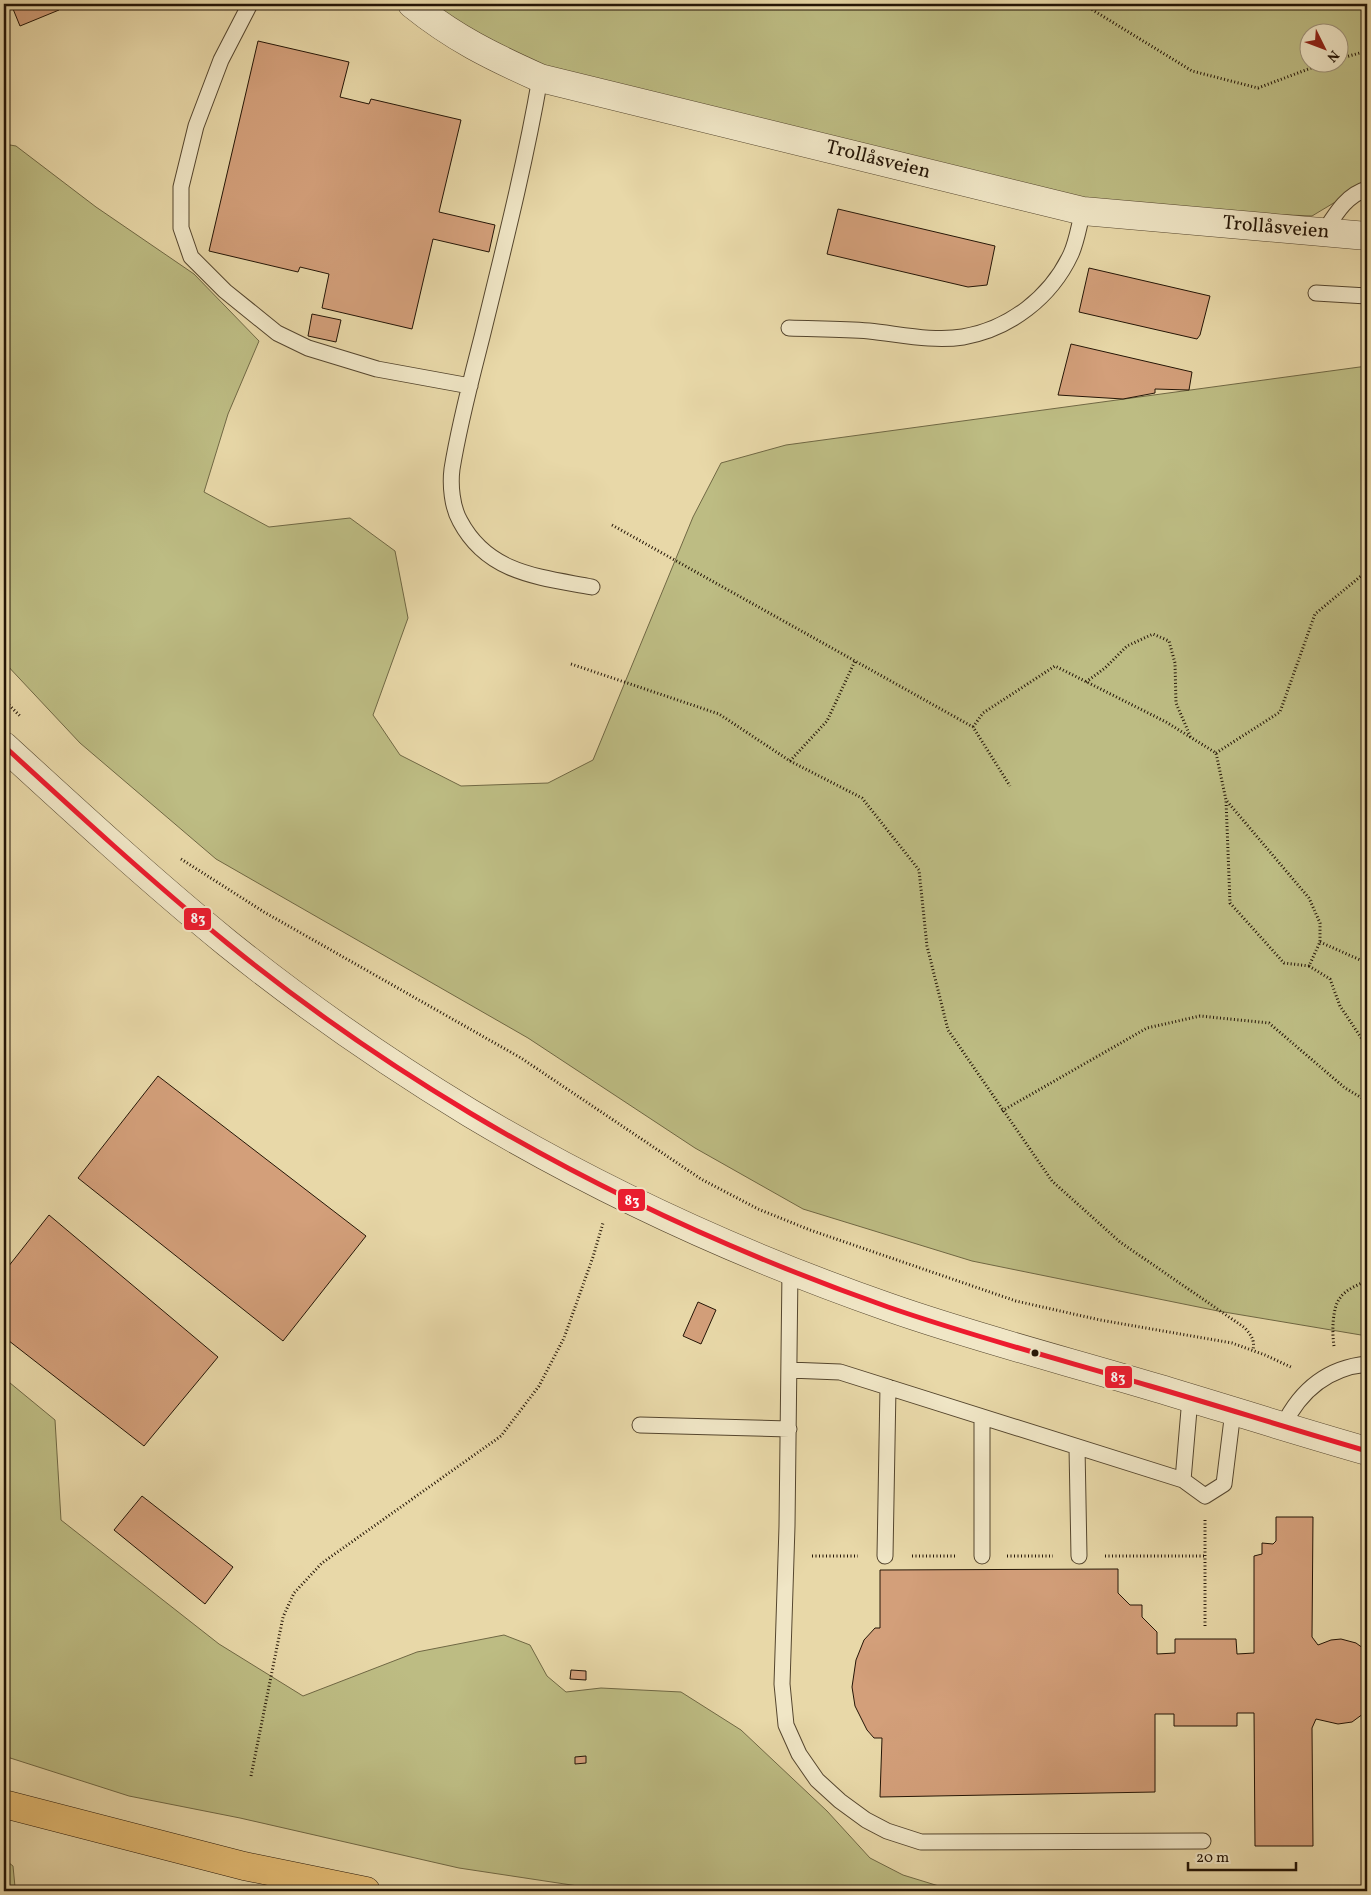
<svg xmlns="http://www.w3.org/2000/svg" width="1371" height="1895" viewBox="0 0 1371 1895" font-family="Vollkorn,serif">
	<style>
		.green { fill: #bdbc83; stroke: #706844; fill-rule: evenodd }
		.building { fill: #d39f7a; stroke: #241506 }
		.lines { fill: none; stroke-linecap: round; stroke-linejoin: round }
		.service-casing { stroke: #55462e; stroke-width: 17 }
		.minor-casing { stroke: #55462e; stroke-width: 29 }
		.tertiary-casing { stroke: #55462e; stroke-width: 29 }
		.primary-casing { stroke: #241506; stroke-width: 29 }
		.path { stroke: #241506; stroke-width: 3; stroke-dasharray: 1 2.5; stroke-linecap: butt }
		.service { stroke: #f0e6c6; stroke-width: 15 }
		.minor { stroke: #f0e6c6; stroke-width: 28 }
		.tertiary { stroke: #f0e6c6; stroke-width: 28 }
		.primary { stroke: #e4bc74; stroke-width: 28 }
		.bus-1-casing { stroke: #f0e6c6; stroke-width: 9 }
		.bus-1 { stroke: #ed1b2f; stroke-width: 5 }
		.bus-dot { fill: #241506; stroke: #f0e6c6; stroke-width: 2 }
		.labels { text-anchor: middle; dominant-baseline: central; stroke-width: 4; stroke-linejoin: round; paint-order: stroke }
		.street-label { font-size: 20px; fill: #241506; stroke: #f0e6c6 }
		.line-badge { stroke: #f0e6c6; stroke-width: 2 }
		.badge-label { font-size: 14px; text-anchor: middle; font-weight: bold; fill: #fff }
	</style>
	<rect width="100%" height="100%" fill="#e8d8a8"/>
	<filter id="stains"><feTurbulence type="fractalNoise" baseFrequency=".004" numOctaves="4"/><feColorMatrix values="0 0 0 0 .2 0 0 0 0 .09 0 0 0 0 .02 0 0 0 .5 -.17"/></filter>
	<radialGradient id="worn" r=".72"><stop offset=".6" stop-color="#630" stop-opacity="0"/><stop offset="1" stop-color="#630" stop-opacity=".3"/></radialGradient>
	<!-- green -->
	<path class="green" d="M425 4H1367V183L1312 216 1044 205 719 131 457 35ZM1308 32H1338V62H1308Z
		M4 144 16 146 96 207 194 274 259 341 228 414 204 492 269 527 350 518 395 551 408 618 373 715 400 755 461 786 548 783 593 760 693 517 721 463 786 445 1367 366V1336L1218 1311 972 1261 803 1209 695 1148 528 1038 216 859 80 743 4 662Z
		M4 1378 55 1420 61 1520 219 1644 303 1696 417 1652 504 1635 530 1645 547 1676 566 1692 601 1688 681 1692 741 1730 827 1811 870 1858 903 1875 955 1891H611L459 1868 240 1818 129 1796 4 1756Z
		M4 1859 13 1866 15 1887 13 1891H4Z"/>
	<!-- building -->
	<path class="building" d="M11 4H56L59 10 20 26Z
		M258 41 349 62 340 97 369 104 371 99 461 120 439 212 495 225 489 252 433 239 412 329 322 308 329 274 300 267 298 272 209 251Z
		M838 209 995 246 987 285 968 287 827 254Z
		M1089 268 1210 296 1200 335 1197 339 1079 312Z
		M312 314 341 320 336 342 308 336Z
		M1071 344 1192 372 1189 390 1155 389V393L1123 399 1058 395Z
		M158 1076 366 1236 283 1341 78 1178Z
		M49 1215 218 1357 144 1446 4 1337V1272Z
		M698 1302 716 1310 701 1344 683 1336Z
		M142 1496 233 1567 205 1604 114 1530Z
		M1276 1517H1313L1312 1637 1318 1645 1331 1640 1341 1639 1356 1643 1367 1651V1711L1352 1722 1338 1724 1316 1719 1312 1728 1313 1846H1255L1254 1713H1237V1726H1174V1714H1155V1792L880 1797 882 1738H874L867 1730 855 1706 852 1687 856 1660 864 1640 875 1628H880V1570L1118 1569V1593L1130 1605H1142V1617L1157 1632V1654L1175 1653V1639H1236L1237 1654 1254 1653V1556L1262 1554V1543L1273 1544 1276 1541Z
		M571 1670 586 1671V1680L570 1679Z
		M586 1756V1763L575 1764V1757Z"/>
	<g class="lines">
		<!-- service casing -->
		<g class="service-casing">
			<path id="service" d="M250 4 221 60 196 126 181 187V228L191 257 225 291 277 333 308 348 377 369 470 386
				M540 78C525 165 503 251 482 337 471 380 459 425 452 469 450 485 452 507 460 521 488 574 540 577 592 587
				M1324 232C1335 215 1346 195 1367 189
				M1316 293 1367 296
				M789 328C815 329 842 329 869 331 899 334 933 342 963 337 1010 329 1051 297 1071 254 1077 241 1079 225 1083 211
				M790 1270 787 1526 782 1684 786 1725 799 1754 817 1780 840 1801 866 1820 887 1831 921 1842 1203 1841
				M789 1370 840 1372 1183 1480 1205 1496 1224 1484 1233 1411
				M640 1425 789 1429
				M1283 1426C1300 1391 1327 1368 1367 1364
				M1077 1447 1079 1556
				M1183 1480 1190 1398
				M885 1556 888 1387
				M982 1556V1417"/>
		</g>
		<!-- minor casing -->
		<g class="minor-casing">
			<path id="minor" d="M412 4C454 38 491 56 540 78L1083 211 1367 236"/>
		</g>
		<!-- tertiary casing -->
		<g class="tertiary-casing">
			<path id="tertiary" d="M4 746C77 813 150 880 227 943 304 1005 386 1062 470 1113 602 1192 742 1256 888 1307 976 1338 1067 1361 1157 1388 1227 1409 1297 1431 1367 1451"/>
		</g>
		<!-- primary casing -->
		<g class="primary-casing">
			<path id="primary" d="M4 1804 244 1866 366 1891"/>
		</g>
		<!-- path -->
		<path class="path" d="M1083 4 1192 71 1258 88 1327 62
			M1338 59 1367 51
			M612 525 973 727 1010 786
			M571 664 719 714 790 761 862 798 919 870 927 946 948 1030 1052 1181 1120 1242 1245 1328C1251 1335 1255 1340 1253 1350
			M1086 682 1105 668 1127 646 1153 634 1169 641 1175 663 1176 703 1191 738
			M4 700 21 717
			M973 727 983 713 1055 666 1166 722 1216 753 1226 800 1309 898 1320 923V942L1309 966 1284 963 1230 903 1226 800
			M1216 753 1280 712 1315 614 1367 571
			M790 761 827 721 855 661
			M181 859 264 912 521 1058 701 1179 758 1209 810 1230 1016 1301 1100 1320 1232 1343 1265 1355 1293 1368
			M1320 942 1367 963
			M1309 966 1330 979 1340 1006 1362 1039 1367 1043
			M1002 1111 1147 1028 1200 1016 1269 1023 1345 1088 1367 1101
			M1334 1346C1332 1333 1332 1308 1340 1298 1345 1290 1359 1284 1367 1281
			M1205 1520V1627
			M812 1556H858
			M912 1556H956
			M1007 1556H1053
			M1105 1556H1205
			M251 1776 283 1617 294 1593 322 1563 501 1436 539 1386 564 1338 593 1257 603 1223"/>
		<!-- service -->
		<use href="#service" class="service"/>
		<!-- minor -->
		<use href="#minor" class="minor"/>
		<!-- tertiary -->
		<use href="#tertiary" class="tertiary"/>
		<!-- primary -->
		<use href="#primary" class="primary"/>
		<!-- bus-1 casing -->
		<g class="bus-1-casing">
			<path id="bus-1" d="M4 746C77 813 150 880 227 943 303 1005 385 1062 470 1113 602 1192 743 1256 888 1307 974 1337 1062 1360 1150 1386 1222 1407 1294 1430 1367 1451"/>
		</g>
		<!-- bus-1 -->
		<use href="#bus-1" class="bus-1"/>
	</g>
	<!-- markers -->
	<circle class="bus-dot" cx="1035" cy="1353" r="4.5"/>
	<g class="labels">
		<!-- street labels -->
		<g class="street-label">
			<text transform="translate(878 160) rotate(14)">Trollåsveien</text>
			<text transform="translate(1276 228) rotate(5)">Trollåsveien</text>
		</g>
	</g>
	<g class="line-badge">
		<rect x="183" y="907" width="29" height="24" rx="5" fill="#ed1b2f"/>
		<rect x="617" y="1188" width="29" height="24" rx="5" fill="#ed1b2f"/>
		<rect x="1104" y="1365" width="29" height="24" rx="5" fill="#ed1b2f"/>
	</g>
	<g class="badge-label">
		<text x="198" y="923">83</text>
		<text x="632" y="1205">83</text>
		<text x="1118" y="1382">83</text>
	</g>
	<!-- margin -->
	<rect width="1371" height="1895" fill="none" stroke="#e8d8a8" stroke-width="20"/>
	<rect x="5" y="5" width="1361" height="1885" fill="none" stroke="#241506" stroke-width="2.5"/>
	<rect x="10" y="10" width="1351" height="1875" fill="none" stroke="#241506"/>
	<!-- north arrow -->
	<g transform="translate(1324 48) rotate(132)"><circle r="24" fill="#f0e6c6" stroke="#9e9279"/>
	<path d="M0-4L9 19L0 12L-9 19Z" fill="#8f2418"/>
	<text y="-8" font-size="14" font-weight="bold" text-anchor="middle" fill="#241506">N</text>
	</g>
	<!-- scale -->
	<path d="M1188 1862v8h108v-8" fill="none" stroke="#241506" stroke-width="2.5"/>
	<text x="1196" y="1862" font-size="15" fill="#241506" stroke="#f0e6c6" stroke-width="4" paint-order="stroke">20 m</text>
	<rect width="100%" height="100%" filter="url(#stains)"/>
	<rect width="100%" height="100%" fill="url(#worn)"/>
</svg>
